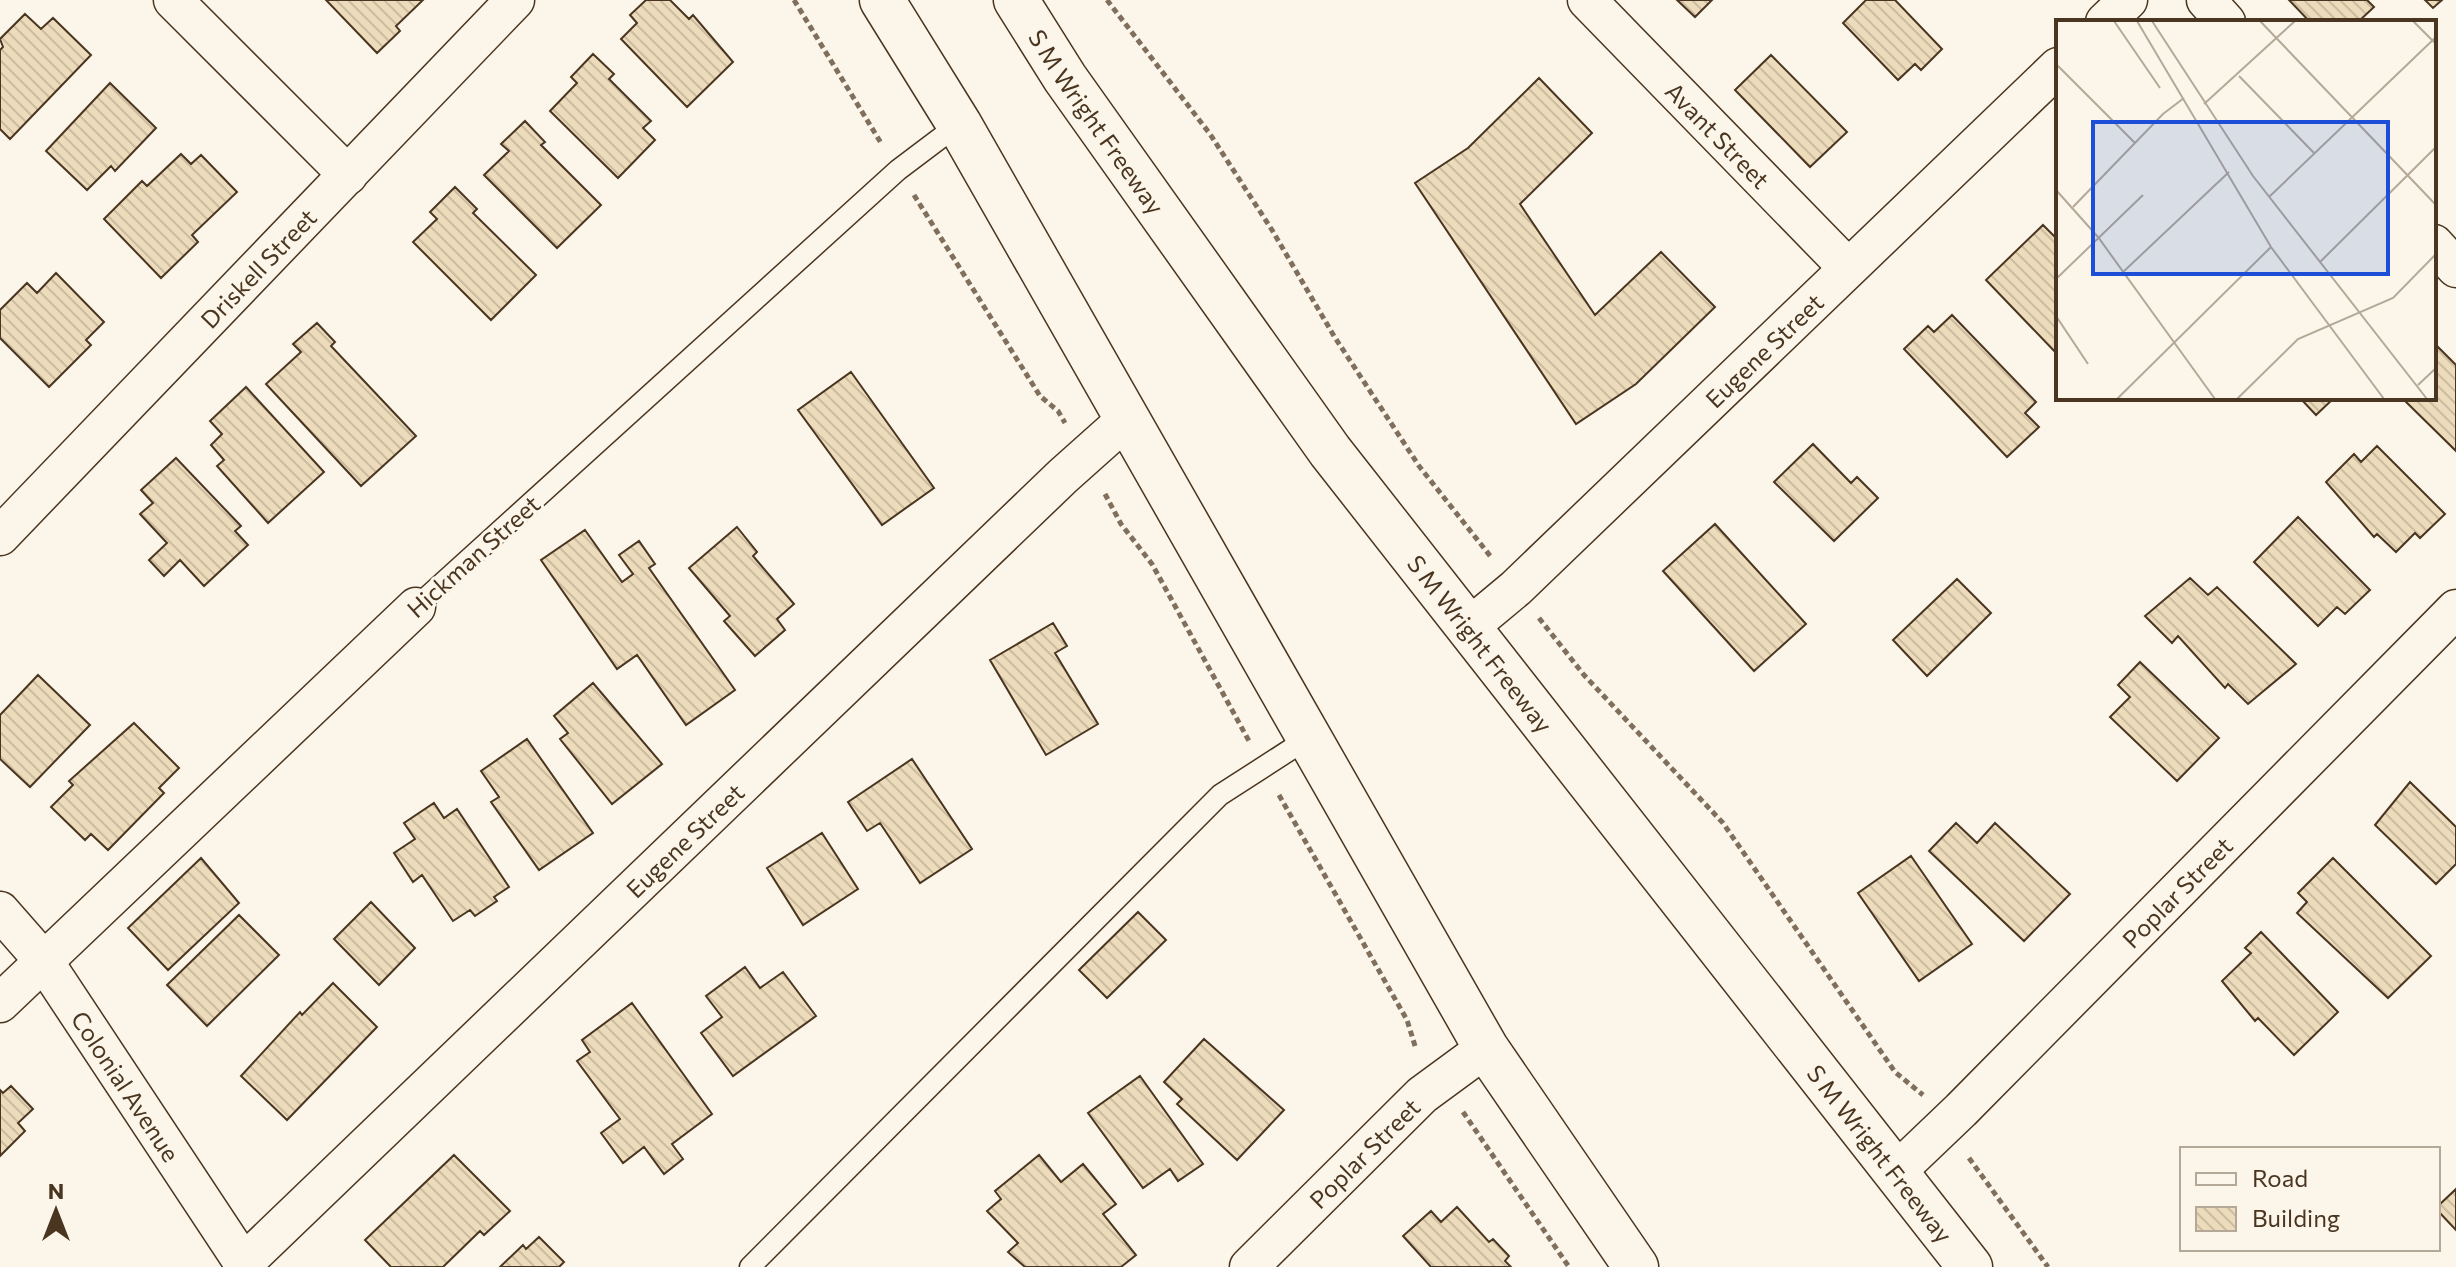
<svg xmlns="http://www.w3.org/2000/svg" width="2456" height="1267" viewBox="0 0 2456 1267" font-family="Commissioner,sans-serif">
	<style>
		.building { fill: url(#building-back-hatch); stroke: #4a3520; stroke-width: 2 }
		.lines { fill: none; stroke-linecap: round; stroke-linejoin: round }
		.lane-casing { stroke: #4a3520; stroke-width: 23 }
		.street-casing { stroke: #4a3520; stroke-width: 41 }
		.primary-casing { stroke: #4a3520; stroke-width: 47 }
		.path { stroke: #7f6f5c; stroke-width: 5; stroke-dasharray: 6 4; stroke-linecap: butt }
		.lane { stroke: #fbf6e9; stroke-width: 20 }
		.street { stroke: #fbf6e9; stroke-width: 38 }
		.primary { stroke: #fbf6e9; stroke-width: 44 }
		.labels { text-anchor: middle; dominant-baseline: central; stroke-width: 6; stroke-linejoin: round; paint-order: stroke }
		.street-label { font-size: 24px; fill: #4a3520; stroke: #fbf6e9 }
		.inset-road { fill: none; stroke: #b4a999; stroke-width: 2 }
		.view { fill: #1d4ed8; fill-opacity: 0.15; stroke: #1d4ed8; stroke-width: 4 }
		.inset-edge { fill: none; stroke: #4a3520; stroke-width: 4 }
	</style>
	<defs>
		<pattern id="building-back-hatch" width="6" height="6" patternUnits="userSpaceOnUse" patternTransform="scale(2)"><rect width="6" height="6" fill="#ecdcbc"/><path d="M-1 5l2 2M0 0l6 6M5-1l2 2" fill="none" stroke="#ccbda1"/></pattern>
	</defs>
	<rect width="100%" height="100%" fill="#fbf6e9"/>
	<!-- building -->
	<path class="building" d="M326 0H423L396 26 400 31 377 53Z
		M646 0H670L689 19 693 15 733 62 687 107 621 39 637 23 630 15Z
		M1677 0H1712L1695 17Z
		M1866 0H1895L1942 49 1921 70 1915 64 1898 80 1843 23Z
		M2289 0H2367L2374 7 2358 22H2310Z
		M2425 0H2442L2433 8Z
		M25 14 41 29 53 18 91 55 10 139 0 129V50L3 47 0 39Z
		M593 54 614 74 609 79 651 121 643 128 655 140 618 178 550 111 577 83 571 77Z
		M1771 55 1847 132 1810 167 1735 90Z
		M1539 78 1592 133 1520 204 1595 315 1661 252 1715 307 1636 384 1576 424 1415 183 1468 148Z
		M110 83 156 128 115 171 111 166 87 190 46 151Z
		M525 121 545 142 541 145 601 205 557 248 484 175 509 151 501 144Z
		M181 154 191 164 201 155 237 192 192 235 198 242 161 278 104 219 142 181 147 186Z
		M455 187 477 209 473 213 536 275 491 320 413 242 437 219 430 212Z
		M2043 225 2058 240V355L1986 280Z
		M56 273 104 322 86 340 91 345 49 387 0 338V310L27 283 37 293Z
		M1952 315 2036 402 2025 413 2039 427 2007 457 1904 349 1928 326 1934 332Z
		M317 323 335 342 331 346 416 436 361 486 266 384 301 352 293 344Z
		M2434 343 2456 365V451L2402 398H2434Z
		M851 372 934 488 882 525 798 410Z
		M246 387 324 472 268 523 217 466 224 460 211 445 222 434 210 421Z
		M2300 398H2334L2316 415Z
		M1813 444 1851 483 1857 477 1878 498 1834 541 1774 482Z
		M2377 446 2445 514 2420 538 2415 533 2396 552 2377 534 2374 537 2326 482 2354 454 2361 462Z
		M176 458 241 526 235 531 248 545 204 586 180 560 164 576 149 560 167 543 140 514 153 503 141 490Z
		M2298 517 2370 590 2345 614 2337 607 2318 626 2254 562Z
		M1715 524 1806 624 1754 671 1663 571Z
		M737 527 757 552 753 556 794 604 777 619 785 630 755 656 724 621 730 616 689 568Z
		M585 530 622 582 633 574 619 555 639 541 655 564 649 568 735 690 686 725 637 655 617 669 541 560Z
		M2190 578 2208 595 2217 587 2296 664 2248 704 2228 684 2225 688 2178 636 2172 643 2145 616Z
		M1957 579 1991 613 1927 676 1893 640Z
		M1053 623 1067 646 1055 653 1098 724 1046 755 990 660Z
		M2140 662 2219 738 2177 781 2110 717 2130 697 2118 685Z
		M38 675 90 725 30 787 0 759V715Z
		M593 683 662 764 612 804 560 739 568 733 554 716Z
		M134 723 179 768 159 788 164 793 108 850 91 834 85 840 51 807 73 785 69 781Z
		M527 739 593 833 539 870 491 802 499 797 481 771Z
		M912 759 972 849 920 883 880 823 867 831 848 802Z
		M2410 782 2456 827V864L2436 884 2375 825Z
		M434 803 444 818 457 809 509 887 494 897 497 901 475 916 470 910 453 921 422 875 413 882 394 853 415 839 404 823Z
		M1956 823 1977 843 1995 823 2070 894 2024 941 1929 851Z
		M822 833 858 889 803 925 767 868Z
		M1911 856 1972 944 1919 981 1858 893Z
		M201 858 239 903 168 970 128 928Z
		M2333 858 2431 956 2388 998 2297 913 2307 902 2298 893Z
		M371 902 415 948 379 985 334 939Z
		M1138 912 1166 940 1107 998 1079 970Z
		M239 915 279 955 207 1026 167 985Z
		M2261 932 2338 1012 2294 1055 2258 1018 2255 1021 2222 981 2251 953 2245 948Z
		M745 967 760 988 783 972 816 1016 733 1076 701 1033 722 1017 706 996Z
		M333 983 377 1027 287 1120 241 1076 300 1012 302 1015Z
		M632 1003 712 1114 672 1144 683 1159 664 1174 644 1147 623 1163 601 1133 620 1119 577 1061 590 1052 582 1040Z
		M1204 1039 1284 1110 1237 1160 1177 1104 1182 1099 1164 1082Z
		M1140 1076 1203 1164 1178 1181 1170 1169 1143 1188 1088 1113Z
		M11 1086 33 1109 18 1123 25 1131 0 1156V1090L3 1093Z
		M454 1155 510 1211 484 1235 480 1231 443 1267H391L365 1240Z
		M1039 1155 1061 1182 1083 1164 1116 1204 1103 1214 1136 1255 1121 1267H1025L1008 1252 1018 1243 987 1211 1001 1199 995 1191Z
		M2456 1189V1230L2438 1211V1206Z
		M1457 1207 1489 1242 1493 1239 1509 1256 1505 1261 1511 1267H1431L1403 1236 1431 1211 1441 1222Z
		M539 1237 564 1262 559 1267H500L523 1245 526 1249Z"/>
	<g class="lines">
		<!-- lane casing -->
		<g class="lane-casing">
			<path id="lane" d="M416 607 898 170 959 124
				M750 1267 1220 795 1310 737"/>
		</g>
		<!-- street casing -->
		<g class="street-casing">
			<g id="street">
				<path d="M173 0 348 175"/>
				<path id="s1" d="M1587 0 1848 268"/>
				<path d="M2206 0 2226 22"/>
				<path d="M2105 22 2128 0"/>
				<path d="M2434 244 2456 268"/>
				<path id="s2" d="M0 536 515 0"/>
				<path id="s3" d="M1468 628 1516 588 2058 67"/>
				<path id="s4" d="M0 911 43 960 246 1267"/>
				<path d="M0 1003 416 607"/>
				<path id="s5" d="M1895 1173 1961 1110 2456 609"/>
				<path id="s6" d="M243 1264 1063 476 1128 418"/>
				<path id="s7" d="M1249 1267 1422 1095 1486 1048"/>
			</g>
		</g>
		<!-- primary casing -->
		<g class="primary-casing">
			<g id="primary">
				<path d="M882 0 959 124 1486 1048 1636 1267"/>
				<path id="s8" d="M1016 0 1065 78 1330 451 1970 1267"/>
			</g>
		</g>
		<!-- path -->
		<path class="path" d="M794 0 881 143
			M1107 0 1210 134 1272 230 1334 336 1419 466 1491 557
			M914 195 1040 396 1058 411 1065 423
			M1105 494 1121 524 1152 564 1249 741
			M1539 618 1584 675 1723 823 1895 1072 1923 1095
			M1279 795 1407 1020 1416 1049
			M1463 1112 1569 1267
			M1969 1158 2048 1267"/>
		<!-- lane -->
		<use href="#lane" class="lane"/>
		<!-- street -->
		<use href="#street" class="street"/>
		<!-- primary -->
		<use href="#primary" class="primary"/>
	</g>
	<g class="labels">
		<!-- street labels -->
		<g class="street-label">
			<text stroke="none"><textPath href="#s8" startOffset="146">S M Wright Freeway</textPath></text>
			<text stroke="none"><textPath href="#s1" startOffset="188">Avant Street</textPath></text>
			<text stroke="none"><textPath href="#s2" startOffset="372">Driskell Street</textPath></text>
			<text stroke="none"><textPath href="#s3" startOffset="406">Eugene Street</textPath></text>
			<text transform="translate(473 556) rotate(-42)">Hickman Street</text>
			<text stroke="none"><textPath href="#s8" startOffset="794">S M Wright Freeway</textPath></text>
			<text stroke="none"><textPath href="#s6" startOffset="612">Eugene Street</textPath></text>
			<text stroke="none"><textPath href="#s5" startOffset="398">Poplar Street</textPath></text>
			<text stroke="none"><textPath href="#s4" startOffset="216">Colonial Avenue</textPath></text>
			<text stroke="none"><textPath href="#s7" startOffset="162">Poplar Street</textPath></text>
			<text stroke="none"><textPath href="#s8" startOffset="1442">S M Wright Freeway</textPath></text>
		</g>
	</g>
	<!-- overview -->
	<g transform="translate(2056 20)">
		<rect width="380" height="380" fill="#fbf6e9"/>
		<path class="inset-road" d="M58 1 104 68M81 1 215 227 328 379M96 1 197 156 371 379M204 1 380 185M357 1 380 24M0 44 79 123M183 56 259 134M148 84 239 1M0 170 42 217 159 379M213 177 380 17M17 187 107 94 128 78M264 242 380 127M66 253 173 152M0 259 87 175M0 296 32 344M362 365 380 348M61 379 215 227M181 379 242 319 337 278 380 234"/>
		<path class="view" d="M37 102H332V254H37Z"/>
		<rect width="380" height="380" class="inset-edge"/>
	</g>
	<!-- legend -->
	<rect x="2180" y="1147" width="260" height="104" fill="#fbf6e9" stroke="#b4a999" stroke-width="2"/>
	<rect x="2196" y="1173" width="40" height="12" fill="#fbf6e9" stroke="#b4a999" stroke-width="2"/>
	<text x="2252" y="1187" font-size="24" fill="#4a3520">Road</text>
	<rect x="2196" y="1207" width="40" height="24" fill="url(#building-back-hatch)" stroke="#b4a999" stroke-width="2"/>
	<text x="2252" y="1227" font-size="24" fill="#4a3520">Building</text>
	<!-- north arrow -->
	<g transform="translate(56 1211)" stroke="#fbf6e9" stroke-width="6" paint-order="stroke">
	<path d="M0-6L14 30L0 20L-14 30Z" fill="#4a3520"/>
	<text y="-12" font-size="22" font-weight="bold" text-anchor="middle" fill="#4a3520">N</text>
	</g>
</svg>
